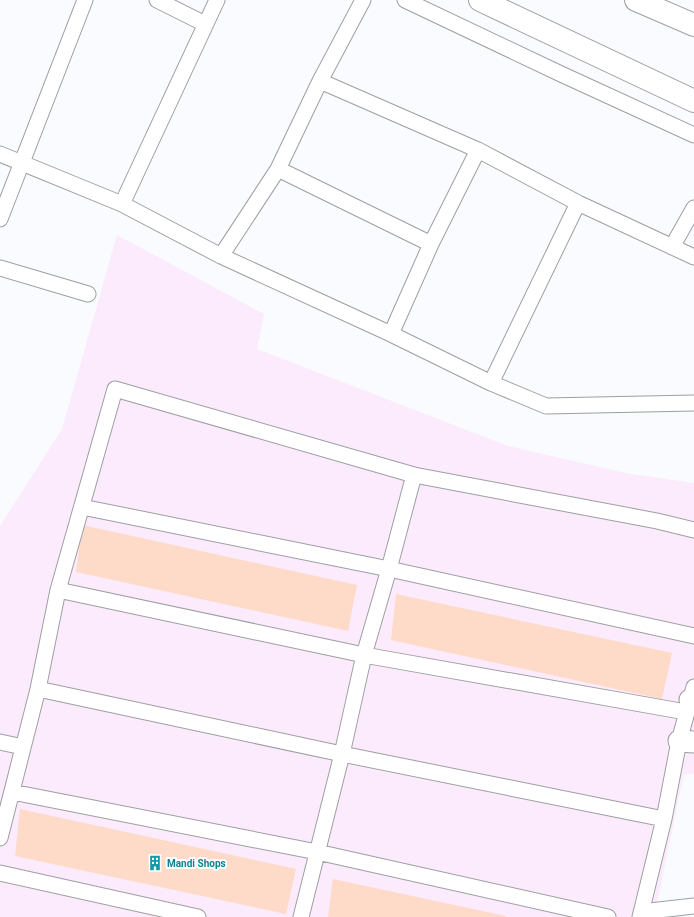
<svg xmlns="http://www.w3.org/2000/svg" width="694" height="917" viewBox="0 0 694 917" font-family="Roboto,sans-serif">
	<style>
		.commercial { fill: #fcebfc }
		.building { fill: #fedbc9 }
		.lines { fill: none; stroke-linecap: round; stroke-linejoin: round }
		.street-casing { stroke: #9d9fa1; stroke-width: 17 }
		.secondary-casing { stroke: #9d9fa1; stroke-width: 23 }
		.primary-casing { stroke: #9d9fa1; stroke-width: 24 }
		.street { stroke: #fff; stroke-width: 15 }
		.secondary { stroke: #fff; stroke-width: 21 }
		.primary { stroke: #fff; stroke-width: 22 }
		.labels { text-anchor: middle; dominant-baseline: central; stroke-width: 4; stroke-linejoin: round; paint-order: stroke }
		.culture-label { font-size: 10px; font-weight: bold; fill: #0d838f; stroke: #fff; text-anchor: start }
	</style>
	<rect width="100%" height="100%" fill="#f9fbfe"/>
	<!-- commercial -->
	<path class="commercial" d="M117 235 264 314 257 349 508 446 625 473 694 483V774H684L654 917H0V526L62 429Z"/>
	<!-- building -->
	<path class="building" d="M82 525 357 585 348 631 76 572Z
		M396 594 672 653 662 699 391 640Z
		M20 809 296 869 286 914 15 856Z
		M333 879 506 916V917H328Z"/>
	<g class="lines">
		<!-- street casing -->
		<g class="street-casing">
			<path id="street" d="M157 0 205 24
				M405 0 561 74 694 135
				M320 81 478 150 578 203 694 257
				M0 154 122 204 221 256 391 334 491 383 546 406 694 403
				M278 169 431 244
				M122 204 217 0
				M0 219 85 0
				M672 247 694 208
				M221 256 278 169 320 81 363 0
				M0 268 88 294
				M391 334 431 244 478 150
				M491 383 578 203
				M82 507 389 569 694 636
				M58 590 364 655 686 712
				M38 689 342 754 664 819
				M0 742 23 747
				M12 792 317 852 608 917
				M0 838 38 689 58 590 115 389 414 475 657 521 694 530
				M0 873 198 917
				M641 912 694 906
				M301 917 342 754 364 655 389 569 414 475
				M640 917 664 819 679 741 694 687"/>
		</g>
		<!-- secondary casing -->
		<g class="secondary-casing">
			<path id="secondary" d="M690 700H694
				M679 741 694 742"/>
		</g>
		<!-- primary casing -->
		<g class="primary-casing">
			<path id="primary" d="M480 0 694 101
				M636 0 694 25"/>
		</g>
		<!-- street -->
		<use href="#street" class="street"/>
		<!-- secondary -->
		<use href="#secondary" class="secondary"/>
		<!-- primary -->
		<use href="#primary" class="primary"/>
	</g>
	<!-- icons -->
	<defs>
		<g id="building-bare" transform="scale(1.2)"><path d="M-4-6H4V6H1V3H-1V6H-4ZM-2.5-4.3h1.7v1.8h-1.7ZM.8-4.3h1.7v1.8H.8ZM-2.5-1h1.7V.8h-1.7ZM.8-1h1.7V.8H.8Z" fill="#0f9aa8" stroke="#fff" stroke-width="2.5" paint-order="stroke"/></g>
	</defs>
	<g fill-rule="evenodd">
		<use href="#building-bare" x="155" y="863"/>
	</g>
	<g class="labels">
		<!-- culture labels -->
		<g class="culture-label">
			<text x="167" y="863">Mandi Shops</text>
		</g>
	</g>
</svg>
